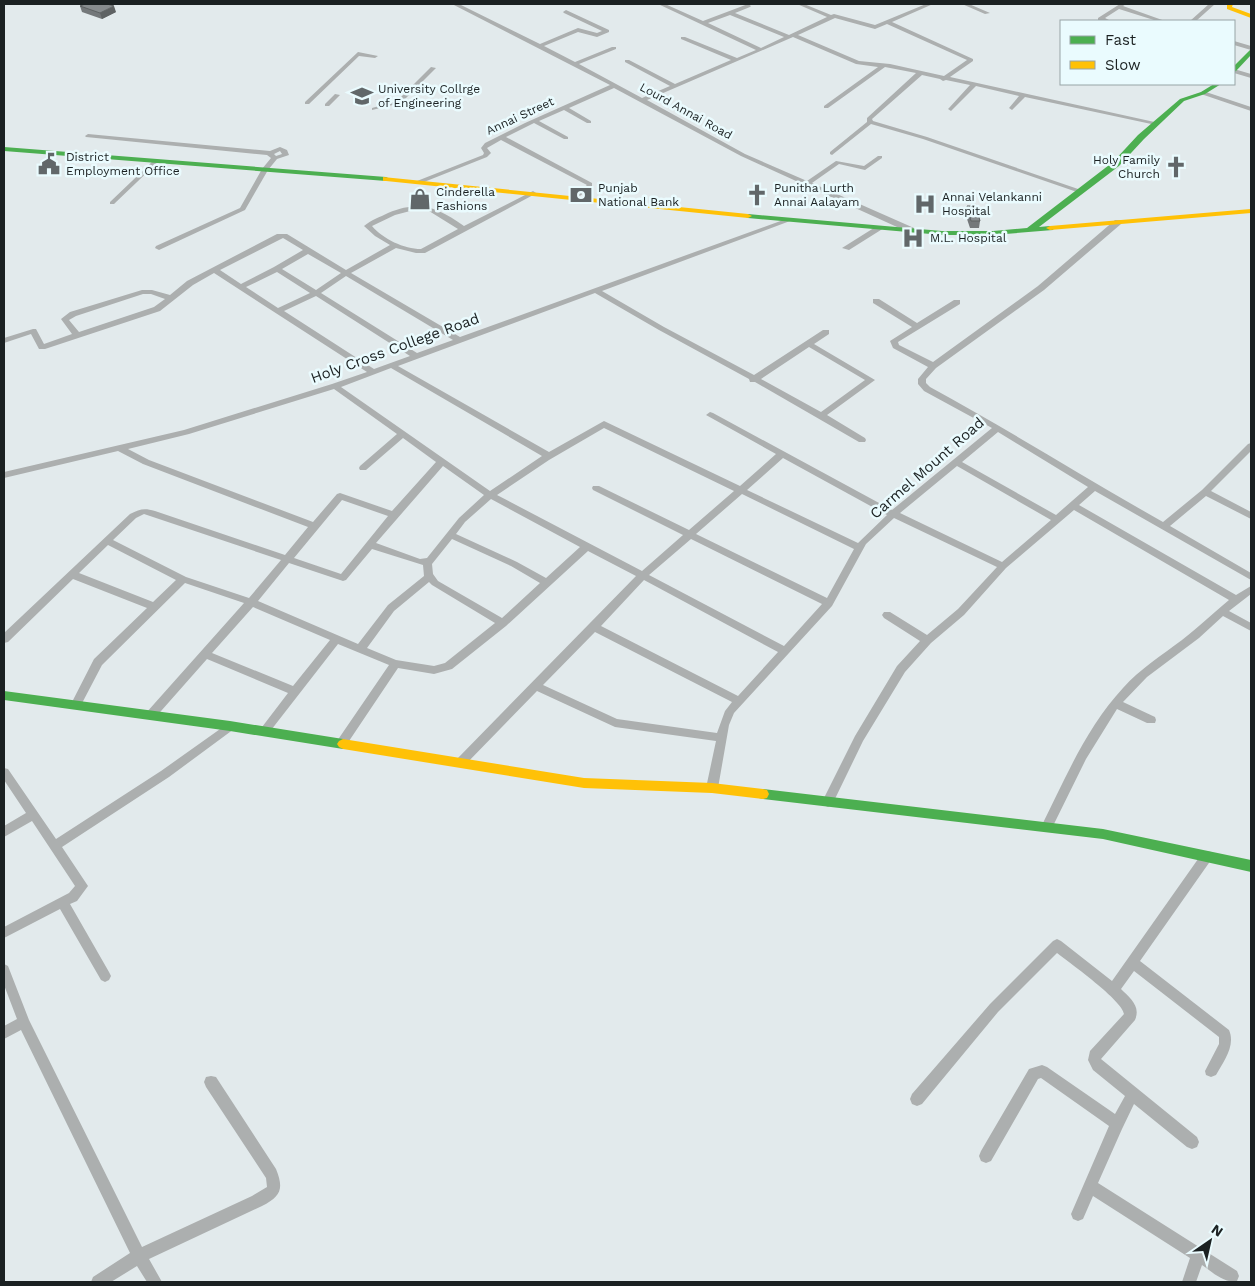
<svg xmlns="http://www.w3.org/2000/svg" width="1255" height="1286" viewBox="0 0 1255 1286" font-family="'Work Sans',sans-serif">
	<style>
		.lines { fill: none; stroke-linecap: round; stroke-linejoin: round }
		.street { fill: #acafaf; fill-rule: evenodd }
		.fast { fill: #4caf50; fill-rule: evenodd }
		.slow { fill: #ffc107; fill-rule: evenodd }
		.wall { fill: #74787a }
		.shaded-wall { fill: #5e6263 }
		.building { fill: #878c8e; stroke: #5e6263 }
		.labels { text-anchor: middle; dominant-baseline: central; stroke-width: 5; stroke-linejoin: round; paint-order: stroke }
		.far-poi-label { font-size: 12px; fill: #1b2122; stroke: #eafbfe; text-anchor: start }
		.far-street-label { font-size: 12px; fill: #1b2122; stroke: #eafbfe }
		.street-label { font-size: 15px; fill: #1b2122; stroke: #eafbfe }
	</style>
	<rect width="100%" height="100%" fill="#e2eaec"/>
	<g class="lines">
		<!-- street -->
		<path class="street" d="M452 4H459L540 44 578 28 597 33 602 31 564 13 563 12 566 10 609 30V32L597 37 578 32 544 46 575 62 612 47H616V49L579 64 642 98 670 86 625 62V60H629L675 84 731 60 681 39V37H685L737 58 756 50 658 4H665L703 21 748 4 751 6 750 7 735 13 789 35 827 17 797 4H804L831 15 834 14 875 25 926 4H933L892 22 973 59V61L950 77 1159 123 1156 125 1025 97 1012 110 1009 108 1019 96 976 86 951 111 948 109 949 108 970 85 946 80 943 81 940 79 922 75 872 119 873 121 927 137 1081 190V192H1077L923 139 871 124 832 155 830 154V152L867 122V118L916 73 885 67 828 108H824V106L878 67 856 64 793 37 647 100 745 154 807 181 836 161 864 166 878 156H882V158L865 170 839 164 812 183 914 228V232H908L741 156 614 88 569 108 591 121V123H587L564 110 539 121 568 137V139H564L534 123 506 137 592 183V187L577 198 572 197 587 185 501 140 487 148 491 153 487 157 419 184 417 183V181L483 155 484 153 481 148 485 143 525 123 610 85ZM730 15 784 37 761 48 708 23ZM835 18 875 29 887 24 967 60 944 76 890 64 859 61 798 35Z
			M962 4H969L990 13 985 14Z
			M1120 4H1126L1123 6 1165 21H1157L1119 9 1105 18 1111 21 1098 20V18Z
			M1209 4H1215L1196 21H1190Z
			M1234 41 1251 46V50L1234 45Z
			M358 52 378 56 375 58 359 56 309 104H305V102Z
			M431 67 436 68 401 103 372 110V108L397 101Z
			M1234 69 1251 74V78L1234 73Z
			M1203 91 1251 107V111L1201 94 1200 93Z
			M335 94 340 95 329 106H325V104Z
			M88 134 270 151 280 147 287 150 289 155 277 159 268 170 245 210 159 250 155 248 156 246 240 208 262 169 271 158 267 155 86 137 85 136ZM280 151 282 154 276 156 274 154Z
			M154 160 159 161 114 204H110V202Z
			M533 191 536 193 535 194 425 253H416L396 248 351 273 460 337 786 219H790V221L602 291 664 327 754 375 823 330H829V334L814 344 875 380 827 415 865 438 866 440 865 442H859L755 382H750L749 379 659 330 595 293 398 366 549 452 604 421 740 486 776 454 706 415 710 412 713 413 892 510 992 428 924 391 918 384V379L928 367 893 348 890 341 912 327 873 303V299H879L917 323 954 300H960V304L898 342 899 345 933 362 1038 286 1115 220H1121V224L1044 290 936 368 926 379V383L930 387C1009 430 1085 478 1163 522L1202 490 1248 444 1251 443V451L1211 491 1251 512V519L1206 496 1170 526 1251 573V580L1095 491 1079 505 1236 595 1251 586V594L1229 611 1251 623V631L1223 616 1199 638 1147 677 1123 702 1155 717 1156 720 1155 723H1147L1117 709 1086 759 1051 830 1047 832 1043 830 1041 827C1065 779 1086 728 1123 688 1140 669 1162 655 1182 640 1199 627 1213 613 1229 600L1074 510 1006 568 964 615 931 643 905 672 863 741 832 805 828 807 824 805 822 802 855 736 897 666 920 641 884 618 882 615 884 612H890L927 635 958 609 997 567 894 518 866 544 832 606 734 713 729 725 718 788 716 791 712 793 708 791 706 788 716 741 615 727 537 691 465 765 461 766 457 765 456 762 457 759 636 576 588 551 506 626 452 669 434 674 398 668 345 747 341 748 337 747 336 744 337 741 389 665 338 644 268 734H260L259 731 288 693 207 659 154 719H146L145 716 146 713 244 603 185 583 102 665 80 707H72L71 704 94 659 147 608 73 579 8 642 4 643V633L130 514C140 509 144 508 155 511L285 555 308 527 143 464 118 451 4 478V472L184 430 332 384 367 372 214 273 193 285 160 311 45 349H39L31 334 4 343V338L33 329H36L44 344 72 334 61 319 70 312 142 290H152L170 295 187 281 277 234H287L346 270 390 245 375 236 364 226C371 220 380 217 388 213 421 200 436 207 464 226ZM414 210 429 211 458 229 421 249C404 249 383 239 372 226L395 215ZM283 238 303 250 274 267 241 284 220 270ZM308 254 341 273 316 290 282 269ZM277 272 310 293 278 308 246 287ZM346 276 453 340 417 353 321 293ZM143 294H151L165 299 154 307 79 332 69 320 76 316ZM316 296 410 356 374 369 284 311ZM809 347 865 380 821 412 761 379ZM391 368 542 456 490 491 341 387ZM334 389 397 434 360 466 359 468 360 470H366L403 438 436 462 392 511 340 493 337 494 313 522 149 460 128 449 189 434ZM604 428 734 491 689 530 599 486H593L592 488 593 490 683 535 642 571 497 495 549 460ZM998 432 1088 487 1056 515 962 462ZM783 458 887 515 858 543 747 490ZM443 466 484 495 459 518 427 558 420 559 376 543ZM957 466 1051 520 1002 562 900 513ZM742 494 854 549 827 598 696 534ZM491 499 580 547 546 578 517 562 456 534 465 522ZM342 500 388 516 341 574 294 558ZM144 514 150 516 281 560 249 598 186 577 113 540 136 518ZM452 539 511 566 540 583 502 618 438 581 433 574 432 564ZM691 539 822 604 784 646 649 575ZM108 545 176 580 153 602 79 573ZM372 549 423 565 424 576 388 605 358 644 258 601 289 563 343 581 346 580ZM644 580 778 652 738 696 601 626ZM429 582 432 585 495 623 445 663 434 666 396 660 367 648 394 611ZM253 607 330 640 293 686 212 653ZM595 632 732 702 725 711 717 733 617 719 543 685Z
			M877 226 884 228 849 250 842 248Z
			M230 722 234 723 235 726 234 729 169 777 62 847 88 886 77 901 70 904 109 972 111 976 109 980 105 982 101 980 60 909 4 938V927L69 893 75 886 32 821 4 837V826L26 813 4 780V768L8 769 56 839 161 771Z
			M1207 851 1211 852 1213 856 1211 860 1140 961 1229 1030C1236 1046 1223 1062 1216 1075L1211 1077 1206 1075 1205 1071 1219 1044V1037L1134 971 1121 989C1130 998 1141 1006 1135 1020L1101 1059 1197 1137 1199 1142 1197 1147 1192 1149 1187 1147 1134 1104 1122 1129 1098 1183 1237 1271 1239 1276 1237 1281C1225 1284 1212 1272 1202 1265L1196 1282H1182L1190 1258 1093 1196 1083 1219 1078 1221 1073 1219 1071 1214 1109 1126 1041 1078 1038 1079 991 1161 986 1163 981 1161 979 1156 981 1151 1029 1069 1042 1065 1047 1067 1115 1114 1125 1096 1093 1070 1088 1060 1090 1051 1124 1014C1123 1001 1070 963 1057 953L998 1012 922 1104 917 1106 912 1104 910 1099 912 1094 990 1004 1053 941 1057 939 1061 941 1112 981 1203 852Z
			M4 964 8 966 29 1020 142 1247 252 1196 267 1187 266 1178 206 1087 204 1082 206 1077 211 1076 216 1077 276 1169C284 1189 281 1196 262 1206L149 1259 162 1282H147L137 1266 111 1282H91L93 1277 130 1253 21 1030 4 1039V1026L17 1019 4 985Z"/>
		<!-- fast -->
		<path class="fast" d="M1251 49V55L1236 71 1234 72V66Z
			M1214 84H1221L1205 94 1184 101 1144 139 1119 166 1039 227 1050 226 1054 228 1053 230 993 235H942L748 218 744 216 748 214 942 231H993L1027 228 1113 162 1138 135 1180 99 1201 92Z
			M4 147 386 177 390 179 386 181 4 151Z
			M4 691 230 721 343 739 347 741 349 744 347 747 343 749 230 731 4 700Z
			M763 789 1103 829 1251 860V872L1103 839 763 799 759 798 757 794 759 790Z"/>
		<!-- slow -->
		<path class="slow" d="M1227 4H1233L1232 7 1251 14V18L1227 9Z
			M383 177 748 214 752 216 748 218 386 181H383Z
			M1251 209V213L1050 230 1046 228 1050 226Z
			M343 739 584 778 712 783 763 789 767 790 769 794 767 798 763 799 712 793 584 788 343 749 339 747 337 744 339 741Z"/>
	</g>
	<!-- wall -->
	<path class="wall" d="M80 6 116 12 102 19 82 12Z
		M967 206 980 221 979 228H970L965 213Z"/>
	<!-- shaded-wall -->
	<path class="shaded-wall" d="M114 6 116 12 102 19 100 13Z"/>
	<!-- building -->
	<path class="building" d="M85 4H107L114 6 100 13 80 6Z
		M967 206H976L980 221H971Z"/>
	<!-- icons -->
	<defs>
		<g id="university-bare" transform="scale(1.725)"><path d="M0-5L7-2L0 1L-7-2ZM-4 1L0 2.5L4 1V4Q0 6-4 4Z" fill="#616769" stroke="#eafbfe" stroke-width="2.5" paint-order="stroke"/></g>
		<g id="civic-bare" transform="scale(1.725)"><path d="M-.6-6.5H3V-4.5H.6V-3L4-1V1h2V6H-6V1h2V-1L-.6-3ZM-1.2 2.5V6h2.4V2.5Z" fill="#616769" stroke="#eafbfe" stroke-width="2.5" paint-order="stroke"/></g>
		<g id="church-bare" transform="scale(1.725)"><path d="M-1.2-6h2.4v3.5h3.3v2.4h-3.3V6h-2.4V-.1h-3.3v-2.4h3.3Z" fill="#616769" stroke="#eafbfe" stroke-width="2.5" paint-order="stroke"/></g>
		<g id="bank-bare" transform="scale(1.725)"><path d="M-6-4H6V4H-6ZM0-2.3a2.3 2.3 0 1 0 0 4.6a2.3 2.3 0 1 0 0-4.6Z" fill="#616769" stroke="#eafbfe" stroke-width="2.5" paint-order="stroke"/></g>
		<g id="shop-bare" transform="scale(1.725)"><path d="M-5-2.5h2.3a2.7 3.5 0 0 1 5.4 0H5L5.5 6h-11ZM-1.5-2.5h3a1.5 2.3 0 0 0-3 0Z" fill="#616769" stroke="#eafbfe" stroke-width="2.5" paint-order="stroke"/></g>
		<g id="hospital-bare" transform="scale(1.725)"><path d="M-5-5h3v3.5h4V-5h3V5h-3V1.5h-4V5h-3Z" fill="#616769" stroke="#eafbfe" stroke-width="2.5" paint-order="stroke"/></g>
	</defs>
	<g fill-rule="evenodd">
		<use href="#university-bare" x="362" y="96"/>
		<use href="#civic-bare" x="49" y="164"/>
		<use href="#church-bare" x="1176" y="167"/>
		<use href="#bank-bare" x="581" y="195"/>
		<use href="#church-bare" x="757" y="195"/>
		<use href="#shop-bare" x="420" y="199"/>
		<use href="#hospital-bare" x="925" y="204"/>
		<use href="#hospital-bare" x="913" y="238"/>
	</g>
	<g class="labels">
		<!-- far-poi labels -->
		<g class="far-poi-label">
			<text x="378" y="89">University Collrge<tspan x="378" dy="14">of Engineering</tspan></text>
			<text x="66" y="157">District<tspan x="66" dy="14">Employment Office</tspan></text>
			<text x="1160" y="160" text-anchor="end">Holy Family<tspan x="1160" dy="14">Church</tspan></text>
			<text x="598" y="188">Punjab<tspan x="598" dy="14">National Bank</tspan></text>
			<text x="774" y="188">Punitha Lurth<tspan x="774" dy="14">Annai Aalayam</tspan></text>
			<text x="436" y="192">Cinderella<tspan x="436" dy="14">Fashions</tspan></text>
			<text x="942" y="197">Annai Velankanni<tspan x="942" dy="14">Hospital</tspan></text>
			<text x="930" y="238">M.L. Hospital</text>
		</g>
		<!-- far-street labels -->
		<g class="far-street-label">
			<text transform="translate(686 111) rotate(29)">Lourd Annai Road</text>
			<text transform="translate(520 116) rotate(-25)">Annai Street</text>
		</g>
		<!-- street labels -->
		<g class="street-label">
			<text transform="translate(395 348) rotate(-20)">Holy Cross College Road</text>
			<text transform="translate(927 468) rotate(-41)">Carmel Mount Road</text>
		</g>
	</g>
	<!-- border -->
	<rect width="1255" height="1286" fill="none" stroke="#1b2122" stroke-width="10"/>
	<!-- legend -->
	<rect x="1060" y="20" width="175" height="65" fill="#eafbfe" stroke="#97a4a6"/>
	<rect x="1070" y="36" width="25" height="8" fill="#4caf50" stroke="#97a4a6"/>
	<text x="1105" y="45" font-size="15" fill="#1b2122">Fast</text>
	<rect x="1070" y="61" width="25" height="8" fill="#ffc107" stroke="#97a4a6"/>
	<text x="1105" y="70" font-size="15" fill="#1b2122">Slow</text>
	<!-- north arrow -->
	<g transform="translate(1210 1241) rotate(34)" stroke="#eafbfe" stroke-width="4" paint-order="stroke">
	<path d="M0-4L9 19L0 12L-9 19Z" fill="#1b2122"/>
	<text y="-8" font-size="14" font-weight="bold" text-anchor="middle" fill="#1b2122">N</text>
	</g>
</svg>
